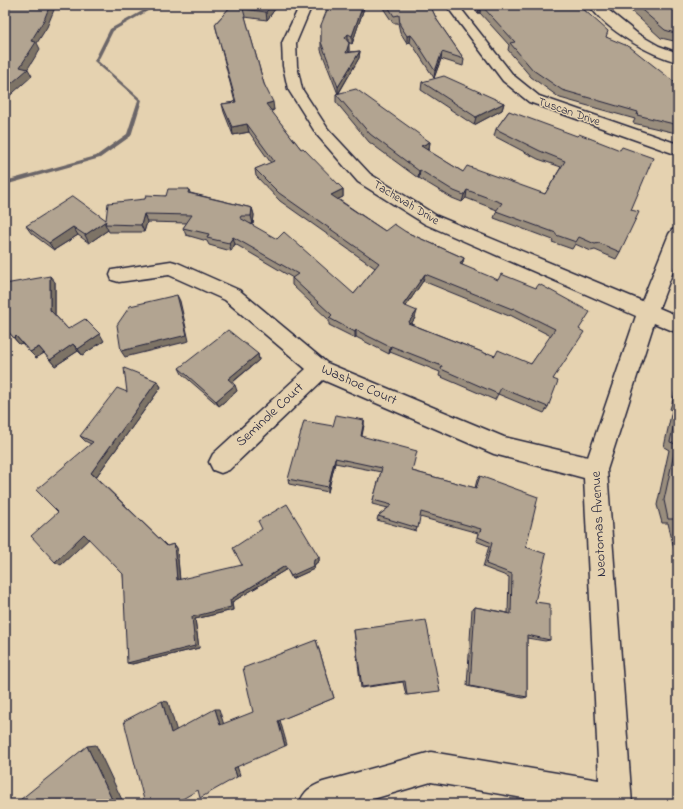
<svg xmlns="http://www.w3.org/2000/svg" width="683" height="809" viewBox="0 0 683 809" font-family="'Indie Flower',sans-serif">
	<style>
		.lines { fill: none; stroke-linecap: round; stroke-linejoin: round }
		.stream { fill: #6b6567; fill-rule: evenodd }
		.street-casing { stroke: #22223b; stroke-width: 3 }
		.street { fill: #e5d2b0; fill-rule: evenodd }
		.wall { fill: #998d7d; stroke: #22223b; fill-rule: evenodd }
		.shaded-wall { fill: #7d7366; stroke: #22223b }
		.building { fill: #b2a491; stroke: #22223b; fill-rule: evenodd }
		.labels { text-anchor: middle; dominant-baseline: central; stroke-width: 3; stroke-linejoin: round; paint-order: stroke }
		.far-street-label { font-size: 12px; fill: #22223b; stroke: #e5d2b0 }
		.street-label { font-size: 14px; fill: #22223b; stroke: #e5d2b0 }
	</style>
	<rect width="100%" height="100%" fill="#e5d2b0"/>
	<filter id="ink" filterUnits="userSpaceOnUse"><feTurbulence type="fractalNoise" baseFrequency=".025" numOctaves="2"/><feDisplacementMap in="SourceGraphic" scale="8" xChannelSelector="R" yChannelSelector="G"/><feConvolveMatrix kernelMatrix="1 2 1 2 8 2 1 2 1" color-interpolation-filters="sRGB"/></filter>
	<g filter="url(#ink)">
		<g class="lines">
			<!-- stream -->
			<path class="stream" d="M153 5H158L113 31 98 61 142 100 131 136 100 158 5 185V181L96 156 127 134 138 100 94 61 110 29Z"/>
			<!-- street casing -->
			<g class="street-casing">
				<path id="street" d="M300 5H312L296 43 297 66 302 89 328 129 370 174 437 216 642 301 669 234 672 230 678 228V258L659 308 678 316V333L654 323 607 470 632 804H558L431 782 356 804H299C305 790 309 788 323 782L431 752 599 780 584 478 494 454 323 380 229 470 221 473 213 470 209 462 213 454 306 369 225 300 169 275 119 282 112 280 110 275 112 270 171 261 178 263 239 290 327 363 504 437 588 457 636 316 425 224 358 182 317 135 288 89 283 66 282 43Z
					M446 5H458L513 75 539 96 678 144V155L529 102 503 81Z
					M589 5H602L638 34 659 46 678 53V62C649 55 606 30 589 5Z"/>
			</g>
			<!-- street -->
			<use href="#street" class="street"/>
		</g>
		<!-- wall -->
		<path class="wall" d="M232 5H278L267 20 245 17 264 84 274 110 271 111 301 149 343 189V197L338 199 385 231 406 232 464 258 462 265 579 329 553 379 548 407 544 413 498 394 495 400 439 376 440 372 390 352 389 354 356 337 355 338 329 325V320L292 285V278H293L235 244 231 251 209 245 207 241 186 235 183 228 187 223 147 222 144 232H109L108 230 89 243 78 235 54 250 31 233 26 226 106 220 145 199 166 196 189 189 190 193 252 208 254 215 253 224H250L354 294 375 268 280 201 256 176 255 169 271 163 249 132 233 135 224 112 222 104 235 102 217 32 215 24ZM423 281 509 316 510 315 551 336 531 364 487 354 411 324 415 318 406 306Z
			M365 5 352 44 348 42 349 51V52L360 51 359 58 339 93 430 142 429 149 427 150 463 172 545 194 561 167 538 159 494 136 496 129 509 111 631 210 620 252 616 259 595 250 591 251 575 244 572 249 552 242 553 240 494 218 497 210 466 198 462 202 452 198 419 178H418L369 142 336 102V94H338L321 50V25Z
			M381 5H430L437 20 464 59 463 66 441 59 434 78 414 47 410 42 407 43 400 32 398 23H393Z
			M473 5H581L584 8V9L606 37 678 85V130L676 133 633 123 635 119 560 98 531 77 508 50 509 45 480 13H478Z
			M623 5H678V42L661 38 629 9H627Z
			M422 82 504 103 502 110 474 125 421 90Z
			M55 282V315L68 329 104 341 82 355 78 351 55 366 44 353 36 358 22 343 19 344 5 328Z
			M258 354 259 360 232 383 237 391 219 406 182 374 179 368Z
			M157 381 161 387 96 477 167 546 174 544 177 548 180 580 319 557V561L315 564 314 569 292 579 287 569 232 602 233 610 195 619 199 648 132 664 123 574 89 538 61 565 58 512 91 444 85 441 80 436 127 392Z
			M678 383V561H677L668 523H662L657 505 669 450 664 447 672 410 670 409Z
			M364 420V425L362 436 412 471 475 488 477 480 480 476 526 547 535 602 550 640 545 641 527 638V697L523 698 467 686 472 609 475 607 508 613 509 577 483 567 489 546 476 541 478 533 420 517 416 531 377 520 378 516 388 508 372 504 373 500 381 472 335 463 328 492 289 484 288 479 333 426Z
			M354 630 437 691 406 695 403 682 361 688 354 631Z"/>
		<!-- shaded-wall -->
		<path class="shaded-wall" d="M50 5H56L47 27 37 43 40 49 27 70 28 69 32 76 5 100V89L20 67 31 41Z
			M272 5H278L267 20 266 12Z
			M363 5H365L352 44V36Z
			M481 5 480 13H478L480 6Z
			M628 5H631L629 9H627Z
			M348 34V42L345 46V38Z
			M411 35 410 42 407 43V36Z
			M349 43V51L346 60V53Z
			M360 51 359 58 338 94V87Z
			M442 52 441 59 434 78 435 71Z
			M273 102 274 110 267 111 266 104Z
			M504 103 502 110 474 125 476 117Z
			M247 124 249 132 233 135 232 127Z
			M430 142 429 149 420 154 421 146Z
			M420 170 419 178H418L419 171Z
			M343 189V197L332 202 331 195Z
			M467 190 466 198 462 202 464 195Z
			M252 208 254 215 253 224 251 216Z
			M144 214 147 222 144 232 141 225Z
			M106 221 105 224 108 230 89 243 85 235Z
			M73 227 78 235 54 250 49 243Z
			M233 237 235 244 231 251 229 243Z
			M464 258 462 265 460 264Z
			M425 274 423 281 402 312 403 305Z
			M50 276 55 282V316L50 310Z
			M177 295 180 301 189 341 125 357 121 351Z
			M417 311 415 318 407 330 408 323Z
			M356 330V337L355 338V332Z
			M100 334 104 341 82 355 78 349Z
			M16 336 22 343 19 344 14 338Z
			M73 344 78 351 55 366 50 360Z
			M391 346 390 352 389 354 390 347Z
			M39 347 44 353 36 358 30 352Z
			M258 354 259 360 230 384 228 379Z
			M157 381 161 387 96 477 91 473Z
			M235 385 237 391 219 406 216 401Z
			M364 420V425L360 441 361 436Z
			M335 458V463L328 492V487Z
			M84 534 90 538 61 565 55 562Z
			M174 544 177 548 180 583 177 580Z
			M319 557V561L315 564 314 569 292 579 291 576Z
			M285 566 287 569 232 602 233 610 195 619 199 648 132 664 127 663 192 617 230 600Z
			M316 640 334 698 280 720 287 745 285 746 278 721Z
			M162 701 168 702 177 732 171 733Z
			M215 709H219L224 725H220Z
			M96 745 124 804H114L87 746Z
			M237 766 240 775 237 777 234 768Z"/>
		<!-- building -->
		<path class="building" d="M11 5H50L44 20 31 41 36 42 20 67 28 69 5 89V17Z
			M232 5H272L266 12 243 9 264 84 273 102 266 104 301 149 303 148 343 189 331 195 385 231 394 224 406 232 464 258 460 264 498 280 501 274 536 288 539 284 590 312 579 329 584 332 553 379 558 381 548 407 501 388 498 394 441 369 442 366 391 346 390 347 356 330 355 332 329 318 332 315 292 278 298 274 233 237 229 243 207 238 209 234 183 228 192 215 144 214 141 225 105 224 106 221 85 235 73 227 49 243 26 226 73 196 106 220 108 203 145 199 146 195 166 196 168 189H189L188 193 252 208 251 216H241L240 218 277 239 284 232 354 294 379 263 279 193 255 169 274 161 247 124 232 127 222 104 236 102 215 24ZM425 274 512 309 513 308 555 329 531 364 498 350 495 356 488 353 487 354 408 323 417 311 403 305Z
			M329 5H363L352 36 348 34 345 38 349 43 346 53 360 51 338 87 321 42V25Z
			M387 5H430L437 20 464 59 442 52 435 71 415 40 411 35 407 36 400 25 399 15 394 16Z
			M479 5H581L584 8H582L608 31 606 37 630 47 678 85V125L637 115 638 112 562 90 533 70 510 43 515 42 481 5 480 6Z
			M636 5H678V34L665 30Z
			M444 76 504 103 476 117 422 82Z
			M356 89 430 142 421 146 463 172 467 166 545 194 565 161 540 151 496 129 509 111 577 136 579 134 620 150 622 147 653 158 631 210 639 212 620 252 599 243 595 244 579 237 576 242 556 235V233L496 211 502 203 467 190 464 195 454 191 420 170 419 171 370 134 336 94Z
			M50 276V310L68 329 85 319 100 334 78 349 73 344 50 360 39 347 30 352 16 336 14 338 5 328V284Z
			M177 295 187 335 121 351 117 325 130 306Z
			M228 330 258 354 228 379 235 385 216 401 179 368Z
			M124 368 157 381 91 473 167 546 174 544 177 580 242 565 233 548 262 529 258 521 287 504 319 557 314 560 313 566 291 576 285 566 230 600 231 607 192 617 195 646 127 663 123 574 84 534 55 562 31 536 58 512 36 490 93 442 80 436 117 388 127 392Z
			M678 397V404L676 403Z
			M678 405V533L675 519H668L664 500 676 444 670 442Z
			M336 415 364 420 361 436 417 451 412 471 476 488 480 476 538 497 526 547 546 554 535 602 550 604V640L527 635V697L470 686 475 607 511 614 512 574 486 564 492 543 478 537 481 529 421 512 418 528 378 516 392 505 373 500 382 468 335 458 328 487 288 479 304 421 333 426Z
			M426 620 440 691 407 695 405 681 362 687 354 630Z
			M316 640 334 698 278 721 285 746 234 768 237 777 200 798 198 790 174 804H145L124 721 162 701 171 733 215 709 220 725 253 712 243 668Z
			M87 746 114 804H15Z"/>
	</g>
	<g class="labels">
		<!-- far-street labels -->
		<g class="far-street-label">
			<text transform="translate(569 112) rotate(19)">Tuscan Drive</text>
			<text transform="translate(406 203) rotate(31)">Tachevah Drive</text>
		</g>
		<!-- street labels -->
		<g class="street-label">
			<text transform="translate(359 385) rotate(24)">Washoe Court</text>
			<text transform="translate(270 415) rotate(-43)">Seminole Court</text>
			<text transform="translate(599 524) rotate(-93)">Neotomas Avenue</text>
		</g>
	</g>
	<!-- margin -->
	<rect width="683" height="809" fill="none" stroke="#e5d2b0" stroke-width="20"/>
	<rect x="10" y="10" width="663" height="789" fill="none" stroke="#22223b" stroke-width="1.5" filter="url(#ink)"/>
</svg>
